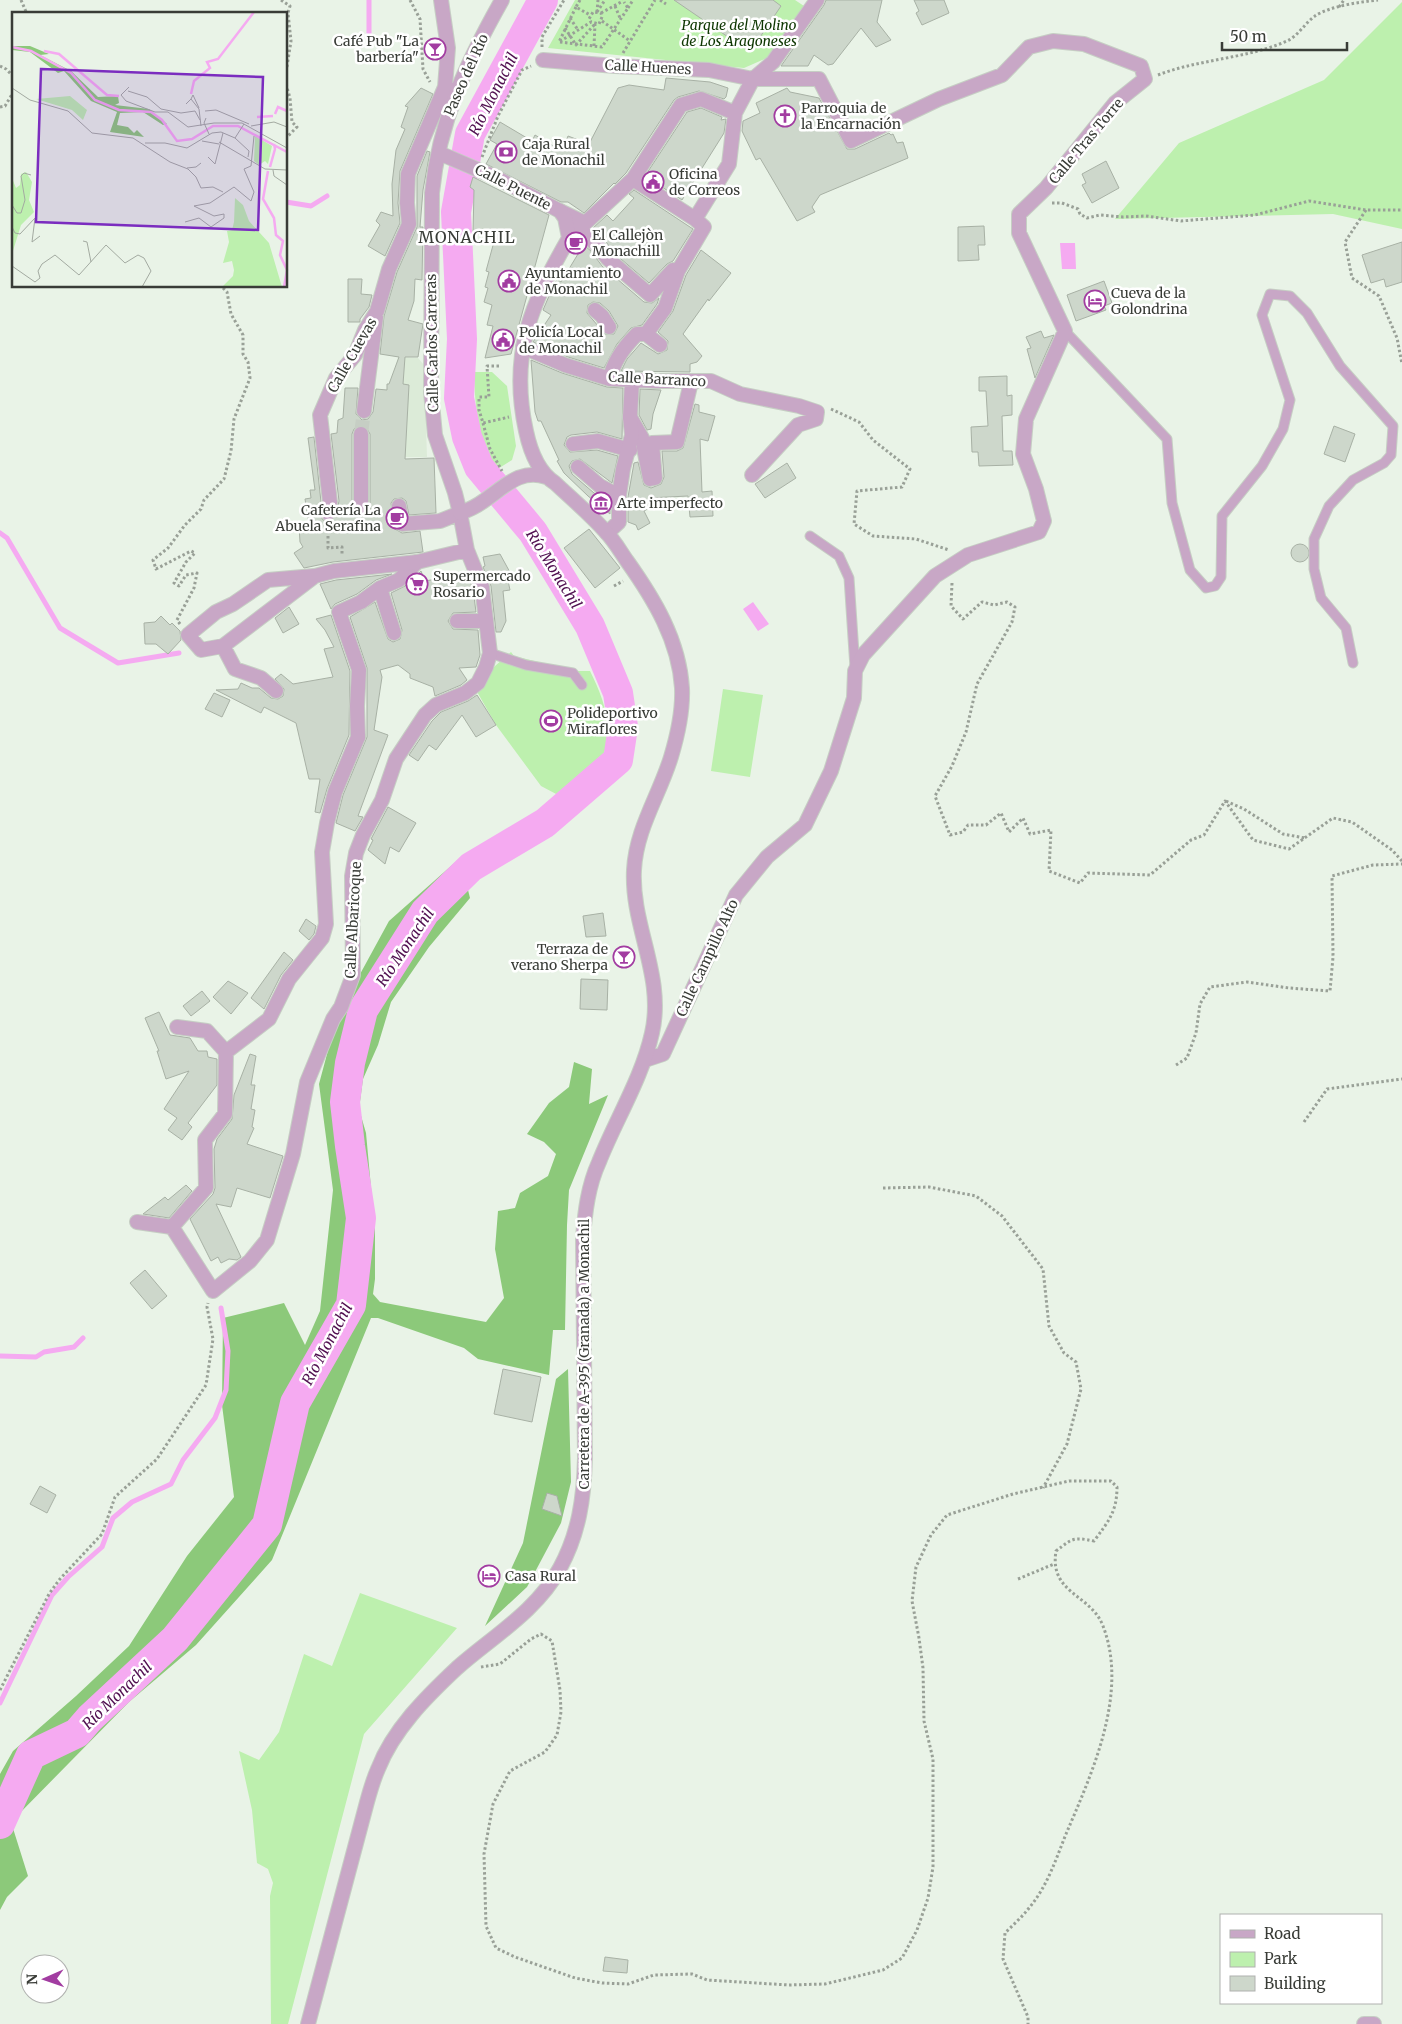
<svg xmlns="http://www.w3.org/2000/svg" width="1402" height="2024" viewBox="0 0 1402 2024" font-family="Merriweather,serif">
	<style>
		.built { fill: #dcebd8 }
		.green { fill: #bdf0ae }
		.forest { fill: #8cc97a }
		.water { fill: #f5aaf1 }
		.lines { fill: none; stroke-linecap: round; stroke-linejoin: round }
		.stream { stroke: #f5aaf1; stroke-width: 5 }
		.river { stroke: #f5aaf1; stroke-width: 30 }
		.building { fill: #cdd7cb; stroke: #a8b1a5; fill-rule: evenodd }
		.minor-tunnel { stroke: #c6cec4; stroke-width: 14; stroke-dasharray: 14 7; stroke-linecap: butt }
		.service-casing { stroke: #c6cec4; stroke-width: 11 }
		.pedestrian-casing { stroke: #c6cec4; stroke-width: 16 }
		.minor-casing { stroke: #c6cec4; stroke-width: 16 }
		.tertiary-casing { stroke: #c6cec4; stroke-width: 16 }
		.path { stroke: #99a097; stroke-width: 3; stroke-dasharray: 2.5 2.5; stroke-linecap: butt }
		.service { stroke: #c8a7c6; stroke-width: 9 }
		.pedestrian { stroke: #c8a7c6; stroke-width: 14 }
		.minor { stroke: #c8a7c6; stroke-width: 14 }
		.tertiary { stroke: #c8a7c6; stroke-width: 14 }
		.labels { text-anchor: middle; dominant-baseline: central; stroke-width: 5; stroke-linejoin: round; paint-order: stroke }
		.park-label { font-size: 14px; font-style: italic; fill: #0d3600; stroke: #fff }
		.poi-label { font-size: 14px; fill: #393c37; stroke: #fff; text-anchor: start }
		.street-label { font-size: 14px; fill: #393c37; stroke: #fff }
		.water-label { font-size: 15px; font-style: italic; fill: #500f50; stroke: #fff }
		.quarter-label { font-size: 16px; letter-spacing: 1px; fill: #393c37; stroke: #fff }
		.inset-river { fill: none; stroke: #f5aaf1; stroke-width: 2.5 }
		.inset-road { fill: none; stroke: #a3aaa1; stroke-width: 1 }
		.view { fill: #7b2cbf; fill-opacity: 0.15; stroke: #7b2cbf; stroke-width: 2.5 }
		.inset-edge { fill: none; stroke: #393c37; stroke-width: 2.5 }
	</style>
	<rect width="100%" height="100%" fill="#e9f3e7"/>
	<!-- built -->
	<path class="built" d="M398 357 418 358 424 365 427 457H384L387 384H391Z"/>
	<!-- green -->
	<path class="green" d="M575 0H795L804 6 769 57 744 68 548 48Z
		M1402 2V229L1333 214 1115 219 1179 143 1324 80Z
		M474 372H492L507 386 516 446 512 460 496 470C478 439 475 408 474 372Z
		M511 652 514 656 575 671H590C603 697 617 732 600 761 595 769 567 788 558 795L541 786 496 725 476 690 495 666Z
		M723 689 763 695 750 777 711 771Z
		M360 1593 457 1628 364 1734 288 2024H271L270 1896 273 1883 268 1869 257 1863 252 1810 239 1751 259 1760 279 1732 304 1654 332 1666Z"/>
	<!-- forest -->
	<path class="forest" d="M460 858 470 898 429 947 391 1002 378 1045 363 1079 359 1109 366 1133 375 1231V1279L373 1294 380 1302 486 1322 504 1298 495 1249 498 1211 515 1208 520 1193 548 1176 556 1154 544 1142 527 1134 549 1103 569 1087 574 1062 592 1069 589 1104 608 1095 569 1190 567 1225 565 1330H553L549 1375 478 1359 464 1348 378 1318H371L272 1560 196 1645 129 1702 11 1822 28 1876 7 1897 0 1910V1774L13 1751 76 1696 129 1646 187 1556 234 1497 222 1405 223 1318 284 1303 305 1345 320 1311 333 1190 319 1084 334 1028 353 987 389 921Z
		M568 1369 571 1482 561 1523 527 1587 485 1626 523 1543 556 1379Z"/>
	<!-- water -->
	<path class="water" d="M1060 243H1075L1076 269H1062Z
		M753 602 769 624 758 631 743 609Z"/>
	<g class="lines">
		<!-- stream -->
		<path class="stream" d="M369 37V0
			M286 202 311 206 327 196
			M0 533 7 538 60 628 118 663 179 653
			M0 1356 36 1357 44 1352 74 1347 83 1338
			M0 1703 52 1595 68 1577 102 1547 113 1518 132 1502 171 1484 183 1460 215 1418 226 1390 228 1351 221 1308"/>
		<!-- river -->
		<path class="river" d="M0 1824 31 1755 77 1733 90 1718 175 1639 267 1525 295 1403 351 1305 361 1218 350 1146 345 1102 350 1063 363 1010 425 912 471 867 545 823 618 760 623 727 618 693 590 626 533 532 479 467 467 437 459 398 462 339 456 212 470 134 543 0"/>
	</g>
	<!-- building -->
	<path class="building" d="M674 0H773L781 6 750 52Z
		M826 0H882L877 22 891 40 876 47 861 28 833 64 828 65 814 55 808 66H781L824 5Z
		M914 0H944L949 13 922 25 916 13 919 11Z
		M666 78 710 82 728 88 726 97 724 99 699 91 678 97 674 100 626 173 615 184 614 183 584 213 568 202H561L486 164 497 144 490 140 500 122 532 141 535 135 562 151 568 136 589 144 618 88 629 85 664 90Z
		M421 88 433 94 400 171 398 203 400 223 385 256 368 246 380 225 376 221 381 212 393 216 392 184 396 150 405 129 401 127 408 107 405 106Z
		M787 88 790 92 819 98 847 149H855L889 133 891 135 893 134 897 143 903 142 908 158 820 195 812 207 815 212 797 221 760 158 756 160 742 131 743 121 760 113 756 103Z
		M701 108 722 117 721 120 726 119 724 133 682 200 645 176 687 112Z
		M427 151 430 152 423 190 420 227H423L422 280 415 279 414 301 408 320 423 324 418 357H405L403 384 409 385 405 459 434 458 436 513 409 515 406 501 402 498 394 499 391 503 395 529 402 533 420 531 423 552 333 562 304 568 294 553 303 547 300 542 299 526 309 525 305 499 311 498 310 490H315L308 438 314 437 321 502 320 515 323 520 330 521 336 515 339 501 331 434 337 433 338 420 343 418 345 388H358L356 414 362 420 368 419 373 412 376 389 387 390V384H389L399 357 380 354 384 316 397 272 417 227V176ZM361 425 366 427 370 434V509L368 514 361 518 356 516 352 509V434L354 429Z
		M1106 161 1119 188 1092 203 1082 185 1086 183 1082 174Z
		M473 177 549 215 511 354 485 358 493 326 487 325 492 305 484 302 488 288 485 287 489 272 486 271 495 238 473 233 474 190 470 187Z
		M634 190 693 229 673 261 667 264 649 283 614 253 604 239 592 229 607 215 613 221 634 198 629 194Z
		M984 226 985 245H978L979 260 958 261V227Z
		M579 241 591 251 602 266 644 302 652 303 659 298 657 304 642 325 631 328 617 344 604 368 568 357 533 342 551 315 543 310 552 289 557 279 561 282 578 254 572 250ZM593 302 600 303 609 311 618 326 614 334H605L587 313 588 305Z
		M1402 242V282L1386 287 1384 279 1371 283 1362 255Z
		M701 250 731 273 709 301 708 299 683 334 702 356 697 362 690 364V372L621 371 627 359 641 343 658 354 667 350 668 341 658 332 673 311 686 275Z
		M348 279H362L361 294 372 295 369 307 360 319V322H348Z
		M1104 281 1112 303 1104 306 1106 310 1076 321 1067 295Z
		M1041 331 1044 338 1054 335 1035 378 1027 349 1031 348 1026 337Z
		M531 360 562 373 607 387 623 388 622 439 597 432 571 435 567 437 564 445 570 452 597 450 618 456 612 483 580 459 572 461 569 466 572 474 594 493 610 501V514L588 496 564 473 557 461 559 460 541 421H538L535 412Z
		M1007 376V396L1012 395V415L1002 416 1003 451H1012L1013 465 979 466 978 452H972L971 427 988 426 986 391H979V377Z
		M640 389 661 390 653 414 651 429 647 430 639 415Z
		M695 404 699 405V412L715 416 708 441 700 439 702 492 712 491 713 516 690 517 688 496 649 498 653 506 644 511 650 523 638 530 636 525 628 522V497L634 463 638 462 644 485 651 488 661 484 664 477 662 451H677L683 448Z
		M1334 426 1355 434 1345 462 1324 454Z
		M787 463 796 478 765 498 755 484Z
		M589 529 620 568 595 588 564 548Z
		M1291 553a9 9 0 1 1 18 0a9 9 0 1 1-18 0Z
		M500 554 512 576H507L510 590 503 591 506 621 501 632H496L491 586 483 567 485 566 483 557Z
		M421 571 425 581 467 574 473 589 476 612 453 613 448 621 453 629 478 630 480 655 476 667 459 668 467 680 461 685 435 696 433 687 410 678V674L398 665 380 670 382 677 374 730 388 735 358 816 363 817 355 831 336 823 343 795 367 737V668L350 617 375 602 388 639 393 642 400 639 402 630 391 593 405 586Z
		M392 574 376 580 357 594 335 604 331 609 320 584 336 580Z
		M289 607 299 624 283 633 275 618Z
		M331 615 350 671 349 735 327 789 320 813 315 812 320 779H309L296 723 264 707 261 713 216 690 238 689 241 683 252 688H259L271 698 278 699 283 696 284 689 275 679 281 674 293 684 333 677 324 649 334 647 325 630 316 619Z
		M161 616 170 625 172 623 180 631 181 640 168 654 156 644H145L144 623 155 622Z
		M214 693 230 700 222 717 205 709Z
		M477 695 496 725 476 737 462 715 436 750 429 745 418 761 409 755 432 721 441 712 468 701Z
		M388 807 416 823 399 852 390 847 385 864 368 850 373 840 371 839Z
		M603 913 606 936 586 937 583 916Z
		M306 919 316 926 314 934 309 940 299 931Z
		M284 952 293 960 281 975 264 1009 251 998Z
		M581 979 608 980 607 1010 580 1009Z
		M228 981 248 993 231 1014 213 997Z
		M202 991 210 1001 191 1016 183 1006Z
		M159 1012 170 1035 190 1038 198 1051H207L208 1057 217 1059V1085L188 1123 192 1127 182 1140 168 1130 177 1118 164 1109 189 1071 166 1079 157 1051H159L145 1018Z
		M250 1054 256 1056 251 1085H255L251 1109 255 1110 252 1127 254 1128 247 1144 283 1156 270 1198 237 1188 231 1207 216 1204 241 1257 237 1260 229 1259 221 1263 218 1257 211 1261 190 1219 213 1194 215 1188 214 1149 217 1139 232 1119 234 1095Z
		M186 1185 192 1191 169 1218 143 1214 165 1197 168 1200Z
		M145 1270 167 1296 152 1309 130 1283Z
		M503 1369 541 1377 532 1422 494 1414Z
		M40 1486 56 1495 47 1513 30 1504Z
		M547 1493 557 1496 562 1516 542 1509Z
		M605 1957 628 1960 627 1973 603 1971Z"/>
	<g class="lines">
		<!-- minor-tunnel -->
		<path class="minor-tunnel" d="M361 434 364 411"/>
		<!-- service casing -->
		<g class="service-casing">
			<path id="service" d="M1065 331 1167 439 1172 503 1190 570 1206 588 1215 586 1221 577 1222 516 1262 466 1283 429 1290 400 1262 315 1270 294 1290 296 1307 313 1340 366 1393 426 1391 455 1384 463 1353 480 1329 506 1314 539V569L1321 598 1346 628 1353 663
				M810 536 839 556 849 578 855 668
				M490 653 526 665 573 673 582 685"/>
		</g>
		<!-- pedestrian casing -->
		<g class="pedestrian-casing">
			<path id="pedestrian" d="M595 310 602 316 609 327
				M630 417 642 438 650 479 655 478 652 443 677 442 691 382
				M573 444 598 441 630 450
				M578 467 600 486 619 496
				M380 588 394 633
				M457 621H486
				M358 737 357 706 359 670 339 612 361 602 380 588 399 580 417 562
				M177 1027 207 1031 226 1052"/>
		</g>
		<!-- minor casing -->
		<g class="minor-casing">
			<path id="minor" d="M441 0 448 48 445 87 453 90
				M543 60 615 66 709 70 753 79H819L851 141 939 99 1002 75 1029 47 1053 41 1084 44 1141 66 1145 79 1115 103 1046 188 1019 214V233L1065 331 1026 419 1023 454 1036 489 1044 521 1039 532 968 555 935 576 863 655 855 671 854 698 831 771 805 825 767 857 736 895 663 1054 645 1060
				M560 211 585 223
				M695 219 729 164 735 113 753 79 773 62 817 0
				M580 230 597 245 608 259 650 295 673 270 678 271
				M569 238 633 179 681 105 701 99 735 113
				M646 334 660 345
				M523 347 565 365 610 379 656 381H711L740 394 799 406 817 412 816 419 798 425 752 475
				M610 379C613 361 624 347 637 334H646L665 308 678 271 704 227 695 219 633 179
				M364 411 376 317
				M361 434V509
				M328 513 330 502 320 415 336 378 355 355 365 330 377 311 389 269 409 224 407 203 408 174 445 87
				M607 533 619 522V496L623 469 632 435 630 417 632 381
				M223 646 201 650 188 635 216 612 233 604 268 580 314 576
				M276 691 261 678 235 669 223 646 315 576 334 571 417 562 467 550
				M137 1222 172 1227 213 1291 250 1261 267 1240 293 1154 307 1082 333 1019 341 1007 353 975 352 876 356 853 363 835 382 800 396 759 425 715 436 705 465 693 478 683 486 667 490 653 482 587 467 550 460 513 440 521 402 524 399 506
				M172 1227 206 1188 205 1140 225 1114 226 1052 269 1019 289 979 322 938 326 924 322 852 327 823 335 792 358 737
				M1364 2024H1374"/>
		</g>
		<!-- tertiary casing -->
		<g class="tertiary-casing">
			<path id="tertiary" d="M502 0C467 62 439 121 432 193L431 392 435 435 455 493 460 513C469 510 477 506 485 500 504 487 521 468 546 477
				M308 2024 367 1802C370 1791 373 1780 378 1769 393 1730 426 1697 457 1668 492 1637 537 1611 560 1568 579 1533 584 1498 585 1458L583 1238C585 1212 588 1186 599 1162 616 1119 642 1078 652 1033 665 976 631 926 634 870 636 829 659 796 671 757 677 737 683 710 682 688 679 640 654 599 627 561 620 551 614 540 605 531 590 514 572 499 555 483 538 472 530 450 526 431 509 354 531 304 569 238L565 218 560 211 495 177 439 153"/>
		</g>
		<!-- path -->
		<path class="path" d="M21 0 27 14
			M281 0 290 6 288 13 291 41 286 73
			M410 0 420 19 423 69 430 82
			M580 0 576 7 590 15
			M660 0 666 4
			M615 6 620 18
			M576 7 559 42 591 22 599 24 602 17 601 13 593 12 589 19 591 22
			M1339 7 1344 0
			M628 8 633 0
			M597 12 605 0
			M597 12 598 0
			M601 13 623 1
			M570 18 578 30
			M602 21 630 41
			M565 28 576 45 595 24
			M560 42 602 47 628 8 624 2
			M594 46 595 24
			M542 47V37L564 0
			M623 53 655 0
			M0 66 6 69 14 77
			M1158 75C1199 59 1246 59 1287 41 1298 36 1305 23 1315 16 1330 6 1360 2 1378 0
			M286 84 290 98 292 122 297 127 286 138
			M0 107 5 106 14 91
			M482 157 498 116 522 70 531 66
			M1052 203H1062L1078 209 1080 214 1087 218 1100 215 1123 217 1146 216 1181 221 1255 215 1309 201 1366 210H1402
			M1366 210 1345 242 1352 278 1379 296 1397 338 1402 364
			M499 366H487L489 397H479V410L483 423 509 417
			M831 409 859 422 873 440 910 469 902 487 857 491 854 524 873 536 916 539 949 550
			M483 423 490 449 502 471
			M328 526V548L342 547V555
			M952 583 951 606 963 619 982 602 994 605 1007 602 1015 607 1012 622 977 684 966 732 952 766 935 796 950 835 963 832 968 825H986L1001 813 1009 832 1023 818 1030 834 1051 830 1049 871 1080 883 1088 873 1150 875 1191 840 1204 835 1225 801 1253 840 1289 849 1333 818 1352 822 1392 850 1402 861
			M614 586 623 581
			M180 624 177 620 194 588 197 573 186 575 179 586 174 583 186 562 195 553 191 551 156 569 153 560 168 548 185 525 201 509 204 500 224 479 231 451 234 419 250 378 248 362 243 354V335L231 314 227 292 221 286
			M1226 801 1244 809 1283 834 1305 838
			M1176 1065 1187 1058 1196 1033 1200 1004 1210 987 1247 982 1289 988 1330 991 1333 957 1332 876 1373 865 1402 864
			M1304 1122 1327 1089 1402 1079
			M883 1188 929 1187 976 1196 1002 1216 1043 1269 1049 1326 1064 1353 1076 1362 1081 1389 1067 1444 1043 1488
			M1018 1579 1054 1564
			M481 1667 500 1664 531 1639 541 1634 552 1641 560 1690 561 1712 557 1735 545 1752 510 1771 493 1804 484 1854 486 1926 496 1948 515 1957 575 1978 602 1983 628 1984 654 1975 692 1974 707 1980 789 1985 825 1984 883 1970 902 1958 917 1930 928 1898 933 1867V1759L924 1721 923 1668 919 1638 912 1601 916 1567 931 1535 947 1515 1013 1494 1069 1481H1111L1117 1487C1117 1512 1108 1522 1094 1541 1073 1537 1073 1538 1056 1551 1049 1594 1091 1594 1103 1626 1129 1693 1092 1773 1066 1834 1056 1859 1047 1887 1029 1908 1022 1917 1013 1925 1005 1933L1003 1959 1028 2017V2024
			M0 1690 49 1594 59 1580 102 1534 115 1497 157 1459 206 1385 213 1339 207 1307 208 1303"/>
		<!-- service -->
		<use href="#service" class="service"/>
		<!-- pedestrian -->
		<use href="#pedestrian" class="pedestrian"/>
		<!-- minor -->
		<use href="#minor" class="minor"/>
		<!-- tertiary -->
		<use href="#tertiary" class="tertiary"/>
	</g>
	<!-- icons -->
	<defs>
		<g id="bar-ring" transform="scale(1.125)"><circle r="9.5" fill="#fff" stroke="#a23ca1" stroke-width="1.5"/><path d="M-6-5H6L.8 .8V4.5H3.5V6h-7V4.5H-.8V.8Z" fill="#a23ca1"/></g>
		<g id="church-ring" transform="scale(1.125)"><circle r="9.5" fill="#fff" stroke="#a23ca1" stroke-width="1.5"/><path d="M-1.2-6h2.4v3.5h3.3v2.4h-3.3V6h-2.4V-.1h-3.3v-2.4h3.3Z" fill="#a23ca1"/></g>
		<g id="bank-ring" transform="scale(1.125)"><circle r="9.5" fill="#fff" stroke="#a23ca1" stroke-width="1.5"/><path d="M-6-4H6V4H-6ZM0-2.3a2.3 2.3 0 1 0 0 4.6a2.3 2.3 0 1 0 0-4.6Z" fill="#a23ca1"/></g>
		<g id="civic-ring" transform="scale(1.125)"><circle r="9.5" fill="#fff" stroke="#a23ca1" stroke-width="1.5"/><path d="M-.6-6.5H3V-4.5H.6V-3L4-1V1h2V6H-6V1h2V-1L-.6-3ZM-1.2 2.5V6h2.4V2.5Z" fill="#a23ca1"/></g>
		<g id="cafe-ring" transform="scale(1.125)"><circle r="9.5" fill="#fff" stroke="#a23ca1" stroke-width="1.5"/><path d="M-5.5-4.5H6V0H3Q3 3.5 0 3.5H-2.5Q-5.5 3.5-5.5 0ZM3-3.2v2h1.7v-2ZM-6 4.5H4V6H-6Z" fill="#a23ca1"/></g>
		<g id="hotel-ring" transform="scale(1.125)"><circle r="9.5" fill="#fff" stroke="#a23ca1" stroke-width="1.5"/><path d="M-6-4.5h1.5V1H6V5H4.5V3h-9V5H-6ZM-4 0a1.8 1.8 0 1 1 3.6 0ZM.5 0V-2.5h3Q6-2.5 6 0Z" fill="#a23ca1"/></g>
		<g id="museum-ring" transform="scale(1.125)"><circle r="9.5" fill="#fff" stroke="#a23ca1" stroke-width="1.5"/><path d="M0-6L6-3V-2H-6V-3ZM-5-1h2V3h-2ZM-1-1h2V3h-2ZM3-1h2V3H3ZM-6 4H6V6H-6Z" fill="#a23ca1"/></g>
		<g id="supermarket-ring" transform="scale(1.125)"><circle r="9.5" fill="#fff" stroke="#a23ca1" stroke-width="1.5"/><path d="M-6-5.5h2.5l.6 2H6L4.5 2H-2.5L-4.4-4H-6ZM-1.5 3.2a1.3 1.3 0 1 0 .1 0ZM3 3.2a1.3 1.3 0 1 0 .1 0Z" fill="#a23ca1"/></g>
		<g id="stadium-ring" transform="scale(1.125)"><circle r="9.5" fill="#fff" stroke="#a23ca1" stroke-width="1.5"/><path d="M0-5a6.5 5 0 1 0 0 10a6.5 5 0 1 0 0-10ZM-3.5-1.8h7v3.6h-7Z" fill="#a23ca1"/></g>
	</defs>
	<g fill-rule="evenodd">
		<use href="#bar-ring" x="435" y="49"/>
		<use href="#church-ring" x="785" y="116"/>
		<use href="#bank-ring" x="506" y="152"/>
		<use href="#civic-ring" x="653" y="182"/>
		<use href="#cafe-ring" x="576" y="243"/>
		<use href="#civic-ring" x="509" y="281"/>
		<use href="#hotel-ring" x="1095" y="301"/>
		<use href="#civic-ring" x="503" y="340"/>
		<use href="#museum-ring" x="601" y="503"/>
		<use href="#cafe-ring" x="397" y="518"/>
		<use href="#supermarket-ring" x="417" y="584"/>
		<use href="#stadium-ring" x="551" y="721"/>
		<use href="#bar-ring" x="624" y="957"/>
		<use href="#hotel-ring" x="489" y="1576"/>
	</g>
	<g class="labels">
		<!-- park labels -->
		<g class="park-label">
			<text x="739" y="25">Parque del Molino<tspan x="739" dy="16">de Los Aragoneses</tspan></text>
		</g>
		<!-- poi labels -->
		<g class="poi-label">
			<text x="419" y="41" text-anchor="end">Café Pub "La<tspan x="419" dy="16">barbería"</tspan></text>
			<text x="801" y="108">Parroquia de<tspan x="801" dy="16">la Encarnación</tspan></text>
			<text x="522" y="144">Caja Rural<tspan x="522" dy="16">de Monachil</tspan></text>
			<text x="669" y="174">Oficina<tspan x="669" dy="16">de Correos</tspan></text>
			<text x="592" y="235">El Callejòn<tspan x="592" dy="16">Monachill</tspan></text>
			<text x="525" y="273">Ayuntamiento<tspan x="525" dy="16">de Monachil</tspan></text>
			<text x="1111" y="293">Cueva de la<tspan x="1111" dy="16">Golondrina</tspan></text>
			<text x="519" y="332">Policía Local<tspan x="519" dy="16">de Monachil</tspan></text>
			<text x="617" y="503">Arte imperfecto</text>
			<text x="381" y="510" text-anchor="end">Cafetería La<tspan x="381" dy="16">Abuela Serafina</tspan></text>
			<text x="433" y="576">Supermercado<tspan x="433" dy="16">Rosario</tspan></text>
			<text x="567" y="713">Polideportivo<tspan x="567" dy="16">Miraflores</tspan></text>
			<text x="608" y="949" text-anchor="end">Terraza de<tspan x="608" dy="16">verano Sherpa</tspan></text>
			<text x="505" y="1576">Casa Rural</text>
		</g>
		<!-- street labels -->
		<g class="street-label">
			<text transform="translate(648 67) rotate(3)">Calle Huenes</text>
			<text transform="translate(466 75) rotate(-66)">Paseo del Río</text>
			<text transform="translate(1086 141) rotate(-50)">Calle Tras Torre</text>
			<text transform="translate(513 187) rotate(27)">Calle Puente</text>
			<text transform="translate(432 343) rotate(-91)">Calle Carlos Carreras</text>
			<text transform="translate(352 355) rotate(-60)">Calle Cuevas</text>
			<text transform="translate(657 379) rotate(3)">Calle Barranco</text>
			<text transform="translate(353 920) rotate(-87)">Calle Albaricoque</text>
			<text transform="translate(707 958) rotate(-65)">Calle Campillo Alto</text>
			<text transform="translate(584 1354) rotate(-90)">Carretera de A-395 (Granada) a Monachil</text>
		</g>
		<!-- water labels -->
		<g class="water-label">
			<text transform="translate(493 94) rotate(-63)">Río Monachil</text>
			<text transform="translate(554 569) rotate(58)">Río Monachil</text>
			<text transform="translate(405 947) rotate(-56)">Río Monachil</text>
			<text transform="translate(327 1344) rotate(-62)">Río Monachil</text>
			<text transform="translate(117 1695) rotate(-44)">Río Monachil</text>
		</g>
		<!-- quarter labels -->
		<g class="quarter-label">
			<text x="467" y="237">MONACHIL</text>
		</g>
	</g>
	<!-- overview -->
	<g transform="translate(12 12)">
		<rect width="275" height="275" fill="#e9f3e7"/>
		<path d="M58 84 75 98 71 108 60 98 24 87ZM243 124 260 134 256 152 253 149 247 153 242 149ZM14 160 20 170 17 188 22 200 9 213 0 242V166L4 176 8 173 9 162ZM223 186 231 193 237 209 257 231 270 275H210L221 264 222 258 220 249 211 251 217 230 215 219 220 218 222 210Z" fill="#bdf0ae"/>
		<path d="M0 34H18L37 42 28 43 59 59 86 85 106 84 107 91 103 93 137 97 155 112 151 113 131 100 108 101 105 113 116 115 122 121 125 118 132 125 98 120 105 100 79 89 52 59 46 61 18 40 0 38Z" fill="#8cc97a"/>
		<path class="inset-river" d="M0 35 19 39 59 61 83 88 107 98 139 100 150 108 165 129 180 127 201 114H226L275 140M32 39 47 42 95 83 107 84M179 82 182 69 198 56 195 50 206 47 242 0M263 102 266 95 275 99M245 105 261 104M258 155 263 137 262 132M256 159 251 187 262 206 264 223 271 229 268 243 275 258 272 275"/>
		<path class="inset-road" d="M117 75 109 83 114 89 143 100H156L176 115 202 111H230L275 136M0 76 18 88 56 99 80 121 121 126 158 150 176 157 184 165 189 176 201 175 211 180M116 79 135 85 149 97 169 101 183 99 188 108M179 87 181 83 187 96M174 92 179 87 187 97 189 114M193 99 204 98 237 112M194 106 192 111 197 122M239 114 262 110 275 115M223 126 232 112M190 129 207 132M207 130 253 157 275 158M133 131H153L175 136 200 121 209 120 223 126 237 139 236 145M196 145 203 152 211 121M175 156 184 155 189 151M261 158 262 164 275 173M0 193 5 201H9L13 188 9 164 12 161 19 163M173 210 187 206 199 215 212 206V202L202 204 182 194 198 191 222 175 239 189 242 180 232 157 239 154 242 124M0 215 3 221 8 222 23 206 20 230 28 224M71 229 75 230 79 250M0 254 23 270 28 266 26 259 30 252 43 243 67 263 94 233 113 251 126 243 132 246 139 259 130 275"/>
		<path class="view" d="M29 57 251 65 246 218 24 210Z"/>
		<rect width="275" height="275" class="inset-edge"/>
	</g>
	<!-- legend -->
	<rect x="1220" y="1914" width="162" height="90" fill="#ffffff" stroke="#b0b1af"/>
	<rect x="1230" y="1930" width="25" height="8" fill="#c8a7c6" stroke="#b0b1af"/>
	<text x="1264" y="1939" font-size="15" fill="#393c37">Road</text>
	<rect x="1230" y="1952" width="25" height="15" fill="#bdf0ae" stroke="#b0b1af"/>
	<text x="1264" y="1964" font-size="15" fill="#393c37">Park</text>
	<rect x="1230" y="1976" width="25" height="15" fill="#cdd7cb" stroke="#b0b1af"/>
	<text x="1264" y="1989" font-size="15" fill="#393c37">Building</text>
	<!-- north arrow -->
	<g transform="translate(45 1979) rotate(268)"><circle r="24" fill="#ffffff" stroke="#b0b1af"/>
	<path d="M0-4L9 19L0 12L-9 19Z" fill="#a23ca1"/>
	<text y="-8" font-size="14" font-weight="bold" text-anchor="middle" fill="#393c37">N</text>
	</g>
	<!-- scale -->
	<path d="M1222 42v8h125v-8" fill="none" stroke="#393c37" stroke-width="2.5"/>
	<text x="1230" y="42" font-size="15" fill="#393c37" stroke="#ffffff" stroke-width="4" paint-order="stroke">50 m</text>
</svg>
